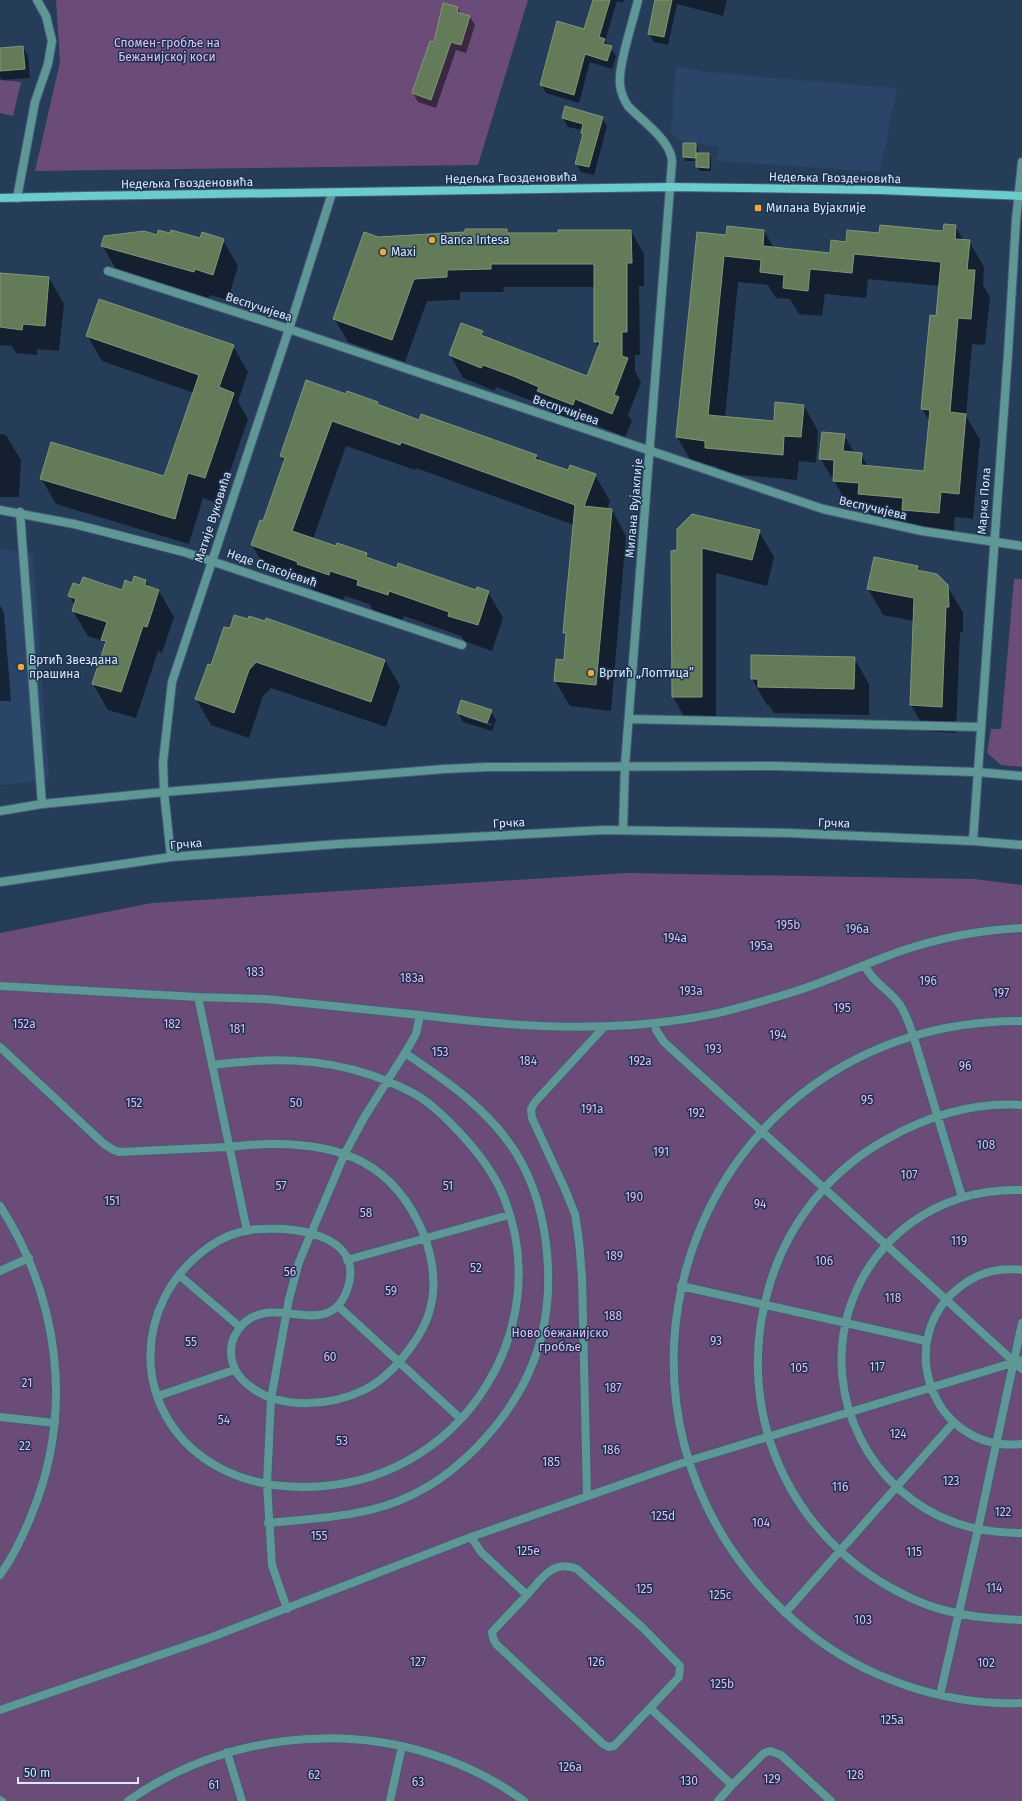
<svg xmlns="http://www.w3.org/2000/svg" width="1022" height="1801" viewBox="0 0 1022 1801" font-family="'Fira Sans',sans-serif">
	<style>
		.built { fill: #2a4568 }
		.green { fill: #6b4b78 }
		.shadow { fill: #0007; fill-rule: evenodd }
		.building { fill: #637b58; stroke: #809874 }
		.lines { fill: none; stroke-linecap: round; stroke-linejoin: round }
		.service-casing { stroke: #465c77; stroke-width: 10 }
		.minor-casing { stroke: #465c77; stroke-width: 10 }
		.secondary-casing { stroke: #465c77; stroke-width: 10 }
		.service { stroke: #5f9797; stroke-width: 8 }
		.minor { stroke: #5f9797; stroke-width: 8 }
		.secondary { stroke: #6ccbcb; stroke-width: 8 }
		.poi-dot { fill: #eca93a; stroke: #1c324f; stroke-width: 1.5 }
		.labels { text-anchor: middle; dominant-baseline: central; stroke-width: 3; stroke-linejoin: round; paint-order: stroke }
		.park-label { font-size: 12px; fill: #e7baf9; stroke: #1c324f }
		.street-label { font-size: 12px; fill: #d9e7f9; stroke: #1c324f }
		.poi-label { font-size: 12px; fill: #d9e7f9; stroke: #1c324f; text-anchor: start }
	</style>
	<rect width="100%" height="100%" fill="#263d5a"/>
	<!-- built -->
	<path class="built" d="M676 66 707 72 897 88 880 172 716 161 718 147 680 140 671 133Z
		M0 549 33 554 49 780 0 785Z"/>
	<!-- green -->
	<path class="green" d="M56 0H528L478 165 35 171 60 62Z
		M0 80 21 82 13 116 0 113Z
		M1014 579H1022V767L1001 765 987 753 991 729H1001Z
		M625 873 974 879 1022 885V1801H0V933L152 903Z"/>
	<!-- shadow -->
	<path class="shadow" d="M594 0H624L623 3 617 1 605 41 616 56 612 69 590 62 579 103 546 93 541 85 585 30Z
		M656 0H727L723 16 677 4 668 45 654 42 649 33Z
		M458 8 461 14 470 17 475 25 466 53 456 50 436 108 418 102 413 93Z
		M23 47 28 56 30 78 2 80 0 77V49Z
		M563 118H602L607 126 594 175 581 172 576 163 583 136 582 130 568 127Z
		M684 144H695L698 148V154H709L711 158V171H700L697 167V161H686L684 157Z
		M955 226 964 241H969L984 267 983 285 990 297 985 345 972 344 966 416 980 440 973 519 955 517 953 539 918 535 910 523 874 520 867 508 849 506 820 458 844 435 855 454H861L868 467 925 472 930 422 922 409 937 317 940 286 868 279 866 298 825 294 822 316 799 314 790 299 776 298 768 285 738 282 725 418 775 422 804 406 818 431 816 463 799 461 797 480 721 473 716 466 692 463 677 437 698 233 727 236 764 231 774 248 831 254 847 243 880 234 944 232Z
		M506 230 509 234 631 231 644 254V286H639L640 355H635V371L641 382 628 415 632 421 625 437 588 422 586 427 552 414 548 408 527 399 496 387 495 391 463 378 450 355 482 332 485 337 587 378 599 348 595 342V287H503L504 292H460V300L427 301 405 362 348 342 334 318 377 238Z
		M157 236 223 240 238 266 228 300 210 295 209 298 117 271 102 245Z
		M0 274 49 278 64 304 59 351 37 349V355L16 353 12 346 0 345Z
		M87 335 233 346 248 372 238 401 248 419 219 504 203 498 189 544 56 504 41 478 165 477 194 393 102 361Z
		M307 381 347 395 377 402 379 406 419 421 536 455 540 461 568 472 595 475 610 501 607 509 612 510 626 536 611 711 570 706 555 681 565 661 567 638 564 633 574 525 416 468 415 470 346 446 313 539 337 547 366 554 370 560 397 569 477 591 488 592 503 618 492 651 464 641 461 636 404 616 402 620 373 610 369 604 345 596 344 600 313 590 311 587 267 571 252 545 263 522 284 463 281 456Z
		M0 434 6 435 21 460 19 497H0Z
		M759 531 774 557 767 586 716 573V723H688L673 697 672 552Z
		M918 567 920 571 947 586 963 612V632H960L956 733 926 731 911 705 914 621 883 615 868 589Z
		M146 581 150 588 159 591 174 617 162 653 158 651 136 718 108 710 93 684 106 646 103 641 88 636 73 611 75 606 70 596 81 586 123 591 132 584Z
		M0 605 4 613 11 701H0Z
		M225 628 385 660 400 686 386 727 271 688 263 696 249 738 211 725 196 699 212 667Z
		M854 658 869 684V715L774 713 769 705H767L752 679Z
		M491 711 496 720 492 731 463 722 458 713ZM464 714 492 724V726L464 717Z"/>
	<!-- building -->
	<path class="building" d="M593 0H610L599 37 605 39 603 44 612 46 607 61 585 54 574 95 540 85 557 21 584 29Z
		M655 0H672L664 37 648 34Z
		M443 3 458 7 457 12 470 16 461 45 451 42 431 100 412 93 430 41 434 42Z
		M23 46 25 69 0 71V48Z
		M565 106 603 117 589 167 575 164 583 134 581 133 583 124 562 118Z
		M683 143H696V158L683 157Z
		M696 153H709V168L696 167Z
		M944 224 956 225 955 239 970 240 967 270H975L971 319 958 318 950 412 966 414 959 494 941 492 939 513 902 510 903 498 858 494 859 483 833 481 834 460 819 459 822 432 845 434 843 451 862 453 861 465 924 471 930 410 921 409 930 315 936 316 941 262 854 254 852 273 810 269 808 291 783 288 784 275 760 272 761 260 724 256 708 415 774 421 775 402 804 405 801 437 784 436 783 455 705 448V441L676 437 697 232 726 235 727 226 764 230 763 246 830 253 831 240 846 242 847 230 879 233 880 225 943 231Z
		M465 229H507V233H558V230H631L632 263H627V332H622V356L628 358 614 395 619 397 612 414 575 399 573 405 537 391 539 387 513 376 483 365 481 368 449 355 461 323 483 331 481 335 587 376 600 342H594V264H491V269L447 270V277L414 279 392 340 333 319 364 232 378 237 465 232Z
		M158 230 170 233 171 230 200 238 202 232 224 239 213 275 195 269 194 272 101 246 104 236 144 231 157 235Z
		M0 273 49 277 45 326 23 324 22 330 0 327Z
		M99 299 234 345 219 387 234 393 205 478 188 473 175 519 40 479 51 442 164 476 199 375 86 336Z
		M306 380 346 394 347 391 378 402 377 404 419 420 421 414 537 455 535 459 568 470 570 465 596 474 584 506 612 509 596 685 554 681 556 659 564 660 566 633H563L575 505 401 442 400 445 332 421 292 531 336 546 337 543 367 553 366 557 397 568 398 563 476 590 477 587 489 591 478 625 448 616 449 612 389 591 388 595 357 585 358 580 330 571 329 575 297 564 298 562 251 545 260 520 263 521 285 458 280 456Z
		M692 514 760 530 752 560 702 548V697H672L671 551 677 550V529Z
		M874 557 918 566 917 570 937 574 948 585 949 607H946L942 707 910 705 914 598 867 589Z
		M134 576 146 580 145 585 159 590 147 627 143 626 121 692 92 684 106 641 101 640 107 622 72 611 76 599 68 596 73 583 80 585 83 577 122 590 125 580 132 583Z
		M234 615 248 619 249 616 265 621 266 618 385 660 371 702 256 662 249 670 234 713 195 699 208 664 211 665 224 627 230 628Z
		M751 655 855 657 854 689 758 687V679H751Z
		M461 700 492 710 487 723 457 713Z"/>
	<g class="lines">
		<!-- service casing -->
		<g class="service-casing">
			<path id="service" d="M20 512 42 804
				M0 811 42 804 164 792 444 769 488 767 776 766 977 772 1022 776
				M865 966C872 981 886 988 897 1001 905 1010 909 1024 913 1035L962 1197
				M0 986 198 997 265 999 420 1015 416 1034 405 1053 365 1116 345 1153 299 1262 289 1299 271 1399 267 1484 272 1565 287 1609
				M198 997 247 1231
				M420 1015C508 1026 597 1033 685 1019 721 1014 756 1003 790 993 827 982 862 965 898 952 938 938 979 930 1022 928
				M1022 1021C691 1019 550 1419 804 1629 863 1678 945 1706 1022 1703
				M655 1023 656 1030 664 1042 1022 1369
				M0 1047 104 1144 112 1149 119 1152C155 1150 191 1149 227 1147 241 1146 255 1144 270 1144 343 1143 395 1164 424 1235 437 1270 438 1306 417 1338 404 1358 386 1379 364 1390 331 1406 281 1410 251 1387 238 1378 231 1367 231 1351 231 1340 236 1331 244 1323 276 1293 328 1342 347 1290 368 1232 287 1225 250 1230 235 1232 222 1238 210 1246 128 1303 130 1420 220 1468 252 1485 288 1489 324 1486 465 1474 557 1326 503 1195 493 1172 477 1151 460 1133 448 1120 435 1107 420 1097 405 1088 388 1081 371 1075 318 1057 267 1058 212 1065
				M1022 1105C975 1102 928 1116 887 1139 830 1170 787 1224 769 1287 730 1419 796 1553 925 1604 956 1616 989 1619 1022 1620
				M1022 1190C982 1189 944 1199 911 1223 881 1245 860 1275 849 1310 822 1397 870 1493 956 1523 978 1531 1000 1533 1022 1533
				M0 1206C60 1299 74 1413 31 1516 23 1536 13 1557 0 1575
				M347 1260 509 1215
				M1022 1270C1002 1267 980 1272 964 1284 890 1335 931 1454 1022 1444
				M0 1271 29 1258
				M179 1275 240 1327
				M681 1286 926 1341
				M338 1306 461 1419
				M158 1396 234 1370
				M0 1417 55 1423
				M587 1496 582 1277 579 1241 575 1214 564 1187 532 1118 531 1109 535 1102 604 1027
				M268 1523C317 1518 368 1517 412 1495 464 1470 514 1414 534 1360 558 1298 551 1210 516 1153 489 1110 447 1081 405 1053
				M471 1537 481 1552 527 1595 492 1632 493 1638 496 1644 603 1744 609 1747 614 1746 650 1708 732 1785 718 1801
				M527 1595C542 1578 553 1559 577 1569L643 1628 680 1666 679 1677 650 1708
				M785 1613 954 1422
				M940 1695 978 1529 1022 1323
				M0 1710 212 1637 471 1537 688 1461 1022 1360
				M227 1752 242 1801
				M732 1785 764 1753 770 1751 781 1755 831 1801
				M0 1800 2 1801
				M128 1801C243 1719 409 1716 524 1801
				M390 1801 402 1746"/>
		</g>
		<!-- minor casing -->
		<g class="minor-casing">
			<path id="minor" d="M17 198 35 102 48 64 52 41 46 16 37 0
				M108 271 289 329 823 509 922 531 1022 546
				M0 510 74 524 184 552 462 645
				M629 719 980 727
				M623 830 625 765 672 162C672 141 642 121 628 106 624 100 621 93 620 85 618 65 633 22 638 0
				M973 841 1008 354 1016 220 1022 162
				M171 857 164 792 163 762 172 682 289 329 332 193
				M0 882 171 857 338 844 604 830 789 833 973 841 1022 845"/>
		</g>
		<!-- secondary casing -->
		<g class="secondary-casing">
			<path id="secondary" d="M0 198 83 196 670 187 880 190 1022 196"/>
		</g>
		<!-- service -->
		<use href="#service" class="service"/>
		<!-- minor -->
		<use href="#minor" class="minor"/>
		<!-- secondary -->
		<use href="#secondary" class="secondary"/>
	</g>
	<!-- markers -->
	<g class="poi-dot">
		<rect x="754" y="204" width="8" height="8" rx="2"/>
		<circle cx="432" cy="240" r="4"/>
		<circle cx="383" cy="252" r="4"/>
		<circle cx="21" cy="667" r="4"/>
		<circle cx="591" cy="673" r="4"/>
	</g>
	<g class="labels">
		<!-- park labels -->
		<g class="park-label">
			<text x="167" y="43">Спомен-гробље на<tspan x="167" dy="14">Бежанијској коси</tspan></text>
			<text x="788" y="925">195b</text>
			<text x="857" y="929">196a</text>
			<text x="675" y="938">194a</text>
			<text x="761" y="946">195a</text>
			<text x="255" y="972">183</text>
			<text x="412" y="978">183a</text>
			<text x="928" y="981">196</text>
			<text x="691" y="991">193a</text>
			<text x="1001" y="993">197</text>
			<text x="842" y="1008">195</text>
			<text x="24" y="1024">152a</text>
			<text x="172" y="1024">182</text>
			<text x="237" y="1029">181</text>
			<text x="778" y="1035">194</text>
			<text x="713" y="1049">193</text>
			<text x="440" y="1052">153</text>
			<text x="528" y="1061">184</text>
			<text x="640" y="1061">192а</text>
			<text x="965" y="1066">96</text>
			<text x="867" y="1100">95</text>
			<text x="134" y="1103">152</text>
			<text x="296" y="1103">50</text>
			<text x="592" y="1109">191a</text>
			<text x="696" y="1113">192</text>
			<text x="986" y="1145">108</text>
			<text x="661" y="1152">191</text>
			<text x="909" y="1175">107</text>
			<text x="281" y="1186">57</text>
			<text x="448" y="1186">51</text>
			<text x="634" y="1197">190</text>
			<text x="112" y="1201">151</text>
			<text x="760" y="1204">94</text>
			<text x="366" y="1213">58</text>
			<text x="959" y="1241">119</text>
			<text x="614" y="1256">189</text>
			<text x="824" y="1261">106</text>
			<text x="476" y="1268">52</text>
			<text x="290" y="1272">56</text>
			<text x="391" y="1291">59</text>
			<text x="893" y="1298">118</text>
			<text x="613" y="1316">188</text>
			<text x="560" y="1333">Ново бежанијско<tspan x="560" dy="14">гробље</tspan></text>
			<text x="716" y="1341">93</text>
			<text x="191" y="1342">55</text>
			<text x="330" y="1357">60</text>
			<text x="877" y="1367">117</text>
			<text x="799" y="1368">105</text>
			<text x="27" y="1383">21</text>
			<text x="613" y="1388">187</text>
			<text x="224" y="1420">54</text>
			<text x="898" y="1434">124</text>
			<text x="342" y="1441">53</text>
			<text x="25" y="1446">22</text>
			<text x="611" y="1450">186</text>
			<text x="551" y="1462">185</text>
			<text x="951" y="1481">123</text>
			<text x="840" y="1487">116</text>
			<text x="1003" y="1512">122</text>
			<text x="663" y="1516">125d</text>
			<text x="761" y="1523">104</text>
			<text x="319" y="1536">155</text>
			<text x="528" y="1551">125e</text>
			<text x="914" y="1552">115</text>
			<text x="994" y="1588">114</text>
			<text x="644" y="1589">125</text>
			<text x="720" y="1595">125c</text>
			<text x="863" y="1620">103</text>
			<text x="418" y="1662">127</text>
			<text x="596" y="1662">126</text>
			<text x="986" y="1663">102</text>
			<text x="722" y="1684">125b</text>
			<text x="892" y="1720">125a</text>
			<text x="570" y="1767">126a</text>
			<text x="314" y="1775">62</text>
			<text x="855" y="1775">128</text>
			<text x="772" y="1779">129</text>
			<text x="689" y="1781">130</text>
			<text x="418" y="1782">63</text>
			<text x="214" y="1785">61</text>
		</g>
		<!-- street labels -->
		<g class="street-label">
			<text transform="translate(511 178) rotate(-1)">Недељка Гвозденовића</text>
			<text transform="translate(835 178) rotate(1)">Недељка Гвозденовића</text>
			<text transform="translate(187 183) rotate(-1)">Недељка Гвозденовића</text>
			<text transform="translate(259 307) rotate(18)">Веспучијева</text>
			<text transform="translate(566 410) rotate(19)">Веспучијева</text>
			<text transform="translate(984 501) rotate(-86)">Марка Пола</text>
			<text transform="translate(634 508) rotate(-85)">Милана Вујаклије</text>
			<text transform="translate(873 508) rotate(13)">Веспучијева</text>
			<text transform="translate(213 517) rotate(-72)">Матије Вуковића</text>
			<text transform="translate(272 568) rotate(19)">Неде Спасојевић</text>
			<text transform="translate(509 823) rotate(-3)">Грчка</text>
			<text transform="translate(834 823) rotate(2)">Грчка</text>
			<text transform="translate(186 844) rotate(-5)">Грчка</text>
		</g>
		<!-- poi labels -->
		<g class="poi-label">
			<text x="766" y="208">Милана Вујаклије</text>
			<text x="440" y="240">Banca Intesa</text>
			<text x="391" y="252">Maxi</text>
			<text x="29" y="660">Вртић Звездана<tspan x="29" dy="14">прашина</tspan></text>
			<text x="599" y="673">Вртић „Лоптица”</text>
		</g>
	</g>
	<!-- scale -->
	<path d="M18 1777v6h120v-6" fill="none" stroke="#d9e7f9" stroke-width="2"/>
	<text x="24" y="1777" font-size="12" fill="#d9e7f9" stroke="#1c324f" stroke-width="3" paint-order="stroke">50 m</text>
</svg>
